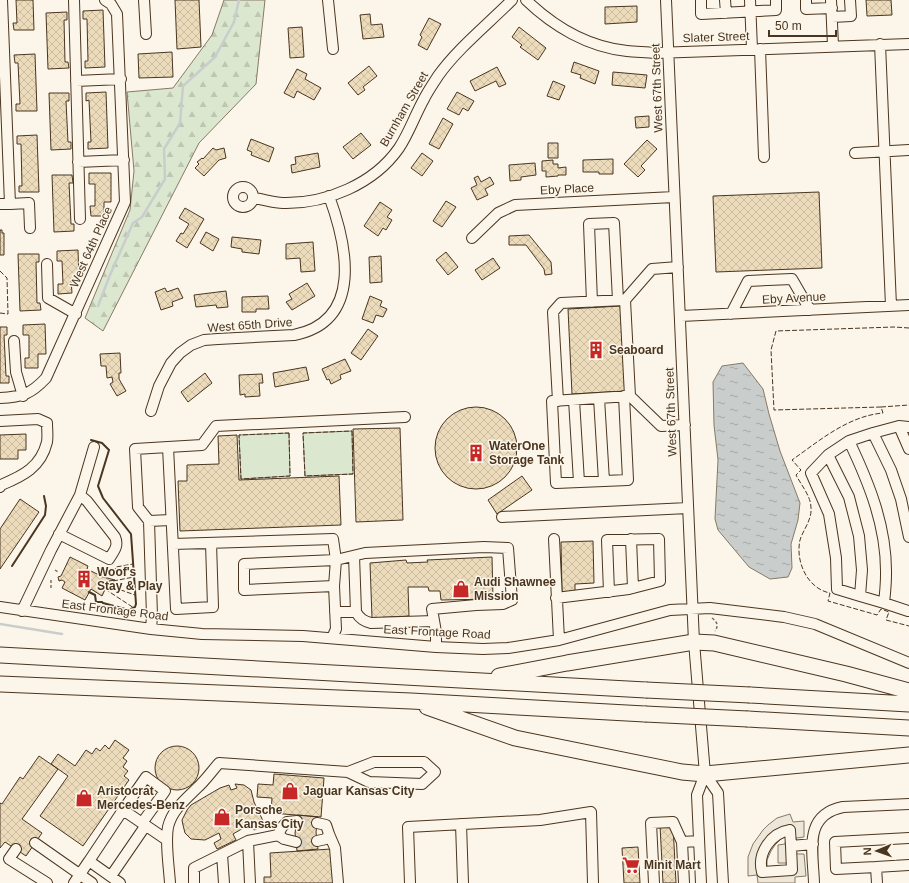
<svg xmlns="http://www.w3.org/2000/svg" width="909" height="883" viewBox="0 0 909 883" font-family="Arial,sans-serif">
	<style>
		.green { fill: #dce7d0; stroke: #887966 }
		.forest { fill: url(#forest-firs); stroke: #887966 }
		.parking { fill: #ede7d9; stroke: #887966; fill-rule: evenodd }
		.water { fill: url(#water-ripples); stroke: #887966 }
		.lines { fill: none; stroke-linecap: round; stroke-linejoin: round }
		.stream { stroke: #c9cecd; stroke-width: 2.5 }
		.building { fill: url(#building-cross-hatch); stroke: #4a3520 }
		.minor-tunnel { stroke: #d8cfc1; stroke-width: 10; stroke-dasharray: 10 5; stroke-linecap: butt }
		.minor-casing { stroke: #4a3520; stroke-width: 12 }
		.highway-casing { stroke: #4a3520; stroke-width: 17 }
		.path { stroke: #7f6f5c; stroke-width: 1.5; stroke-dasharray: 3 2; stroke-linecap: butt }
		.minor { stroke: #fbf6e9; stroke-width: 10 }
		.highway { stroke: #fbf6e9; stroke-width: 15 }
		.highway-bridge-casing { stroke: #4a3520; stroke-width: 17; stroke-linecap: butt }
		.highway-bridge { stroke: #fbf6e9; stroke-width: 15 }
		.fence { stroke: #4a3520; stroke-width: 1; stroke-dasharray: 5 2; stroke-linecap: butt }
		.wall { stroke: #4a3520; stroke-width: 2 }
		.labels { text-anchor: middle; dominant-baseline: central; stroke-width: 3; stroke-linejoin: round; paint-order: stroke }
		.street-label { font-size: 12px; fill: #4a3520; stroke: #fbf6e9 }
		.poi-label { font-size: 12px; font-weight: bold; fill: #4a3520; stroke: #fbf6e9; text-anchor: start }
	</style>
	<defs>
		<pattern id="forest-firs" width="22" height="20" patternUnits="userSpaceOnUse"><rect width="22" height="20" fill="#dce7d0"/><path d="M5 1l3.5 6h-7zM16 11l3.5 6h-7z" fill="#bec7b2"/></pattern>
		<pattern id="water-ripples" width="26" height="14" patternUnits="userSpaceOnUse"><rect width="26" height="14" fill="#c9cecd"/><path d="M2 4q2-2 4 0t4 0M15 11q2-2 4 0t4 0" fill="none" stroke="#a5a8a6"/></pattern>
		<pattern id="building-cross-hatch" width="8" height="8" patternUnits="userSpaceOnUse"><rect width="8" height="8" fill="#ecdcbc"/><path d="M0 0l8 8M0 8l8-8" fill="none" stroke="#ccbda1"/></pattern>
	</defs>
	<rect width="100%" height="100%" fill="#fbf6e9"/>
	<!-- green -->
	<path class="green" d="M352 431 353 474 305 476 303 433Z
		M289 433 290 476 241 479 239 435Z"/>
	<!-- forest -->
	<path class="forest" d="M224 0H265L256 84 199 143 103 331 85 318 130 210 134 171 127 92 173 88 212 35Z"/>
	<!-- parking -->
	<path class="parking" d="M790 814 793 822 804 821V837L796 838V853L798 854H804L806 876 795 877V883H758L757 875 748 876V857L753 844 763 830 768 825 777 818ZM783 837 786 838 785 844 778 845V863H786L787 865 767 867V860L771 851 775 845Z"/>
	<!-- water -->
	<path class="water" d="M743 363 763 389 769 414 780 451 800 503 798 520 791 544 792 568 788 577 770 579 749 567 718 530 715 519 718 460 714 425 713 382 722 366Z"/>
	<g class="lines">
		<!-- stream -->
		<path class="stream" d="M98 306 110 275 133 223 142 217 165 179 164 149 180 123 183 86 215 57 234 22 239 0
			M0 624 62 634"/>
	</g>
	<!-- building -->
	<path class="building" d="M16 0H33L34 30H14L13 23H17Z
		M175 0H199L201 47 177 49Z
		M866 0H891L892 15 867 16Z
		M637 6V22L605 24V7Z
		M103 10 105 67 85 68V61H88L87 19H83V11Z
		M67 12V20H64L65 62H68L69 68 48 69 46 13Z
		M370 14 371 25 382 24 384 37 363 39 360 15Z
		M429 18 441 24 427 50 418 45 422 37 420 35Z
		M302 27 304 57 290 58 288 28Z
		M519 27 546 48 538 60 520 47 522 45 512 37Z
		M172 52 173 77 139 78 138 54Z
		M35 54 37 111H16V104H20L18 63H15L14 55Z
		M574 62 599 71 595 84 580 78 581 75 571 72Z
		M369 66 377 76 363 87 365 90 358 95 348 83Z
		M497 67 506 84 499 87 496 81 475 91 470 81Z
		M297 69 307 74 305 79 321 88 314 100 297 91 294 98 284 93Z
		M613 72 647 75 645 88 612 85Z
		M553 81 565 86 559 100 547 96Z
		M106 92 108 148 88 149V142H91L89 100 86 101V93Z
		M457 92 474 101 468 111 463 108 459 115 447 109Z
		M49 93H69V101H66L68 142H71V149L51 150Z
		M649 116V127L636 128 635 117Z
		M443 118 453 124 439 149 429 144Z
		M361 133 371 145 353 159 343 147Z
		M37 135 39 192H19V186H22L21 144H17V136Z
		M251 139 274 148 269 162 251 155 252 152 247 150Z
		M647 140 657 149 641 166 645 170 638 177 624 164Z
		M548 143H558V158H548Z
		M213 148 216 150 224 148 226 158 219 160 204 176 195 168 199 164 197 162 202 158 203 159Z
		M318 153 320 167 292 173 291 165 296 164 295 157Z
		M422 153 433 161 422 176 411 168Z
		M613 159V174H599V172H583V160Z
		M553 160V164H558V168L566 167V175H558V176L546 177V171H542V161Z
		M535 163 536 175 521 177V180L510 181 509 165Z
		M89 173H111V202H104V216H91L90 206H95V184H89Z
		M52 175H72L73 183H69L71 224H74V231L54 232Z
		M478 176 481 182 490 177 494 184 485 189 488 195 477 200 471 188 477 185 474 178Z
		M819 192 822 268 716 272 713 196Z
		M446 201 456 207 442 227 433 221Z
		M380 202 392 210 387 217 392 220 386 230 383 228 378 236 364 226Z
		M185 208 204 219 187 248 176 241 181 233 183 234 189 224 179 218Z
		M0 230H2V233H4V255H0Z
		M206 232 219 239 213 251 200 243Z
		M529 235 551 262 552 274 545 275 544 269 526 245H509V236Z
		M232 237 261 240 259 254 242 252V249L231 247Z
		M313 242 315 271 301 272 300 258 286 259V244Z
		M78 250 79 279 71 280 72 293 58 294V284H63L62 261H57V251Z
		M446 252 458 267 448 275 436 260Z
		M18 254H39V262H36L37 303H40L41 310 20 311Z
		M381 256 382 282 370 283 369 257Z
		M493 258 500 268 482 280 475 270Z
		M307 283 315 296 292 310 286 302 292 299 289 294Z
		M165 288 167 292 178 288 183 298 172 302 173 306 161 310 155 292Z
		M226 291 228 307 217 308 216 305 196 307 194 295Z
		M268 296 269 309H256V312H242V297Z
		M370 296 382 301 380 306 387 309 383 317 376 315 373 323 362 319Z
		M621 306 625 391 572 394 568 309Z
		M45 324 46 354H38V368H25V358H29V335H23V325Z
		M0 327H7V335H4L6 376H9V383H0Z
		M368 329 378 336 361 360 351 353Z
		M120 353 121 373H119V379L126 391 117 396 110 384 113 382 112 377 107 378 106 366H101L100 354Z
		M345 359 351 371 340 375 341 379 331 384 329 379 327 380 322 369Z
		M306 367 309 380 275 387 273 373Z
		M205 373 212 383 188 402 181 392Z
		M262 374 263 383H259L260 396 245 397V394L240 395 239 375Z
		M435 448a41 41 0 1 1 82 0a41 41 0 1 1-82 0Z
		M400 428 403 520 356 522 353 429Z
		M26 434V450H18V459H0V435Z
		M237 435 239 480 339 476 341 525 180 531 178 481H187V465L219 464 218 436Z
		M522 476 532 490 497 514 488 500Z
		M20 499 39 512 0 569V529Z
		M593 541 594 583 575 584V591L562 592 561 542Z
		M70 557 88 566 87 569 103 577 115 580 109 581 102 596 91 589 85 600 62 588 65 582 62 580 59 581 58 577 61 576Z
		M492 557 493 599 441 600 440 591H429L428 587H408L409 616 372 618 370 563 406 560 407 563 428 562 427 560Z
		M115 740 129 750 123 758 127 761 123 767 128 771 124 776 129 780 83 846 40 816 68 776 51 764 58 754 75 766 86 750 92 754 96 748 100 751 105 745 109 749Z
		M155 768a22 22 0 1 1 44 0a22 22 0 1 1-44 0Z
		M39 756 58 769 22 819 42 833 26 856 5 842 0 848V803L2 804 20 777 23 779Z
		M274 774 324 778 321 817 271 813 272 798 257 797 258 784 273 785Z
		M235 784 244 785 251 790 254 802 265 825 254 830 252 823 233 834 236 840 217 849 214 843 221 839 219 833 205 840 191 839 185 833 183 825 182 820 187 810 191 805 220 788 229 785 231 790 237 788Z
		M298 815 318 817 316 832 318 849 297 851 295 833Z
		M660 825H673L676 883H663Z
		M638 847 640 883H624L622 848Z
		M331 849 333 883H264V877H271L270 853Z"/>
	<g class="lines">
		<!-- minor-tunnel -->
		<path class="minor-tunnel" d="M297 821 317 823
			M296 842 317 841"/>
		<!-- minor casing -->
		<g class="minor-casing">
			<path id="minor" d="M74 0 80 219
				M144 0 146 34
				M328 0 333 49
				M526 0C553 26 588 47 627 51 636 52 646 52 655 53L909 44
				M666 0 694 642 705 774 697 795 701 883
				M701 0V14L776 10V0
				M725 0 726 13
				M750 0 752 49
				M806 0V9L832 8
				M831 0 833 46
				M832 17 851 16 850 0
				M880 44 891 306
				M760 49 764 157
				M76 81 121 79
				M855 153 909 150
				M78 162 124 160
				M233 197a10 10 0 1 1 20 0a10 10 0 1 1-20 0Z
				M253 198C263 199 273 203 283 203 326 204 374 184 399 148 409 133 415 115 424 99 428 91 433 84 438 76 457 49 488 24 512 0
				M0 204H10L2 0
				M10 204 29 203 30 228
				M472 238 498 213 515 205 674 197
				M47 264 48 298 76 314
				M678 267 652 269 625 300 630 396 661 426 685 425
				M592 302 589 224 614 223 618 300
				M731 314 748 281 792 279 810 310
				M681 316 909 305
				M14 341 16 372 23 396
				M624 396 628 480 556 483 552 401 630 396
				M0 398C22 397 31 394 46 378L125 202 117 14 111 4 105 0
				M599 398 604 481
				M574 400 579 482
				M558 401 553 312 561 303 624 300
				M151 411 159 386 171 363 180 353 191 345 204 340 218 339 294 335C364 321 347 245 329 196
				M0 421 38 419 47 423C47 429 48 436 47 442 41 467 23 476 1 485L0 487
				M899 426 873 433 891 470 901 499 909 537
				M909 427 899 426 909 449
				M873 433 849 441C869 483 887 527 886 575 886 584 885 594 884 603L908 611
				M849 441 828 455 849 497 859 536 862 570 860 596 884 603
				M168 447 202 445 216 426 405 417
				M828 455 811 473 829 514 836 558 837 589 860 596
				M502 517 688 508
				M149 521 171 520
				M59 534 109 559C114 551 119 546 115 537L87 501 80 495
				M554 539 559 640
				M631 539 633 588
				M173 544 333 539 336 560 334 586 336 629 332 638
				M354 556 356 612
				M334 586 244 590V564L336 560 365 553 484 547 508 548 512 600 503 604 476 605 432 609 436 632V647
				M556 598 629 589 660 581 659 539 607 540 609 592
				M0 607 151 629 202 634 303 636 436 647 483 649 508 648 559 640 670 610 710 608 784 617 815 624 909 663
				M22 611 51 550 80 495 94 447
				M335 612H356C360 619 364 621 371 623L434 621
				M151 629 152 616 149 521 138 507 135 449 168 447 176 609 213 607 211 543
				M705 774 718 793 723 883
				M123 810 146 777 165 791 142 823
				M317 823 326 825 329 834 326 839 317 841
				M461 824 463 883
				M329 834 335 848 338 883
				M278 835 282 827 287 822 297 821
				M248 841 278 835 284 839 296 842
				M35 843 92 883
				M791 846 792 870 762 872C757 853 771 833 790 830L791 846 813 844
				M16 849 9 859 47 883
				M222 854 224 883
				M876 867 836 869 835 842 909 838
				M111 876 146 825
				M74 883 89 861
				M120 883 89 861 123 810 167 840
				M170 883C169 866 165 843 168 827 172 810 185 800 197 788 205 781 212 771 219 763L348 772 374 762H424L435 772 422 784 369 782 348 772
				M194 883V868L248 841 250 883
				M410 883 408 827 540 820 591 812 593 883
				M654 883 651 823 673 822 682 842
				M684 883 682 842 699 841
				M814 883C813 851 803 815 843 807L909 804
				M877 883 876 867 909 865"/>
		</g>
		<!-- highway casing -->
		<g class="highway-casing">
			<path id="highway" d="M0 655 646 690
				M499 676 567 663 694 642 714 643 846 674 909 691
				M0 684 411 701 645 714
				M750 695 909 704
				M427 707 515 738 682 772 705 774 909 755
				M748 719 909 728"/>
		</g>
		<!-- path -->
		<path class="path" d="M55 570 58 572
			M51 588V580
			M712 618C717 622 719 625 715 631"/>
		<!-- minor -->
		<use href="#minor" class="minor"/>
		<!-- highway -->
		<use href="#highway" class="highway"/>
		<!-- highway-bridge casing -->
		<g class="highway-bridge-casing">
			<path id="highway-bridge" d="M646 690 750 695
				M645 714 748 719"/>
		</g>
		<!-- highway-bridge -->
		<use href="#highway-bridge" class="highway-bridge"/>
		<!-- fence -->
		<path class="fence" d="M0 271 7 278 8 314 0 313
			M909 328 894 327 776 331 771 350 774 410 881 407 883 413C848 416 819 441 792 460L801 470 796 475C801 485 811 496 811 508 812 520 803 530 800 540 795 562 808 589 830 593L828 601 877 615 881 609 889 612 886 620 909 626
			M881 407 909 405
			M352 431 353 474 305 476 303 433Z
			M289 433 290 476 241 479 239 435Z
			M103 577 107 572 113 574 116 567 133 564
			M113 581 134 577
			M107 585 135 595
			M105 589 134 608"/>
		<!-- wall -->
		<path class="wall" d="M12 566 45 515 46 506 44 496
			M89 592 95 595 96 602H102L103 603 129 610 135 607 136 604 131 534 103 498 98 486 109 450 102 443 91 440"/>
	</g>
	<!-- icons -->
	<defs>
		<g id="building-bare" transform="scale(1.38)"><path d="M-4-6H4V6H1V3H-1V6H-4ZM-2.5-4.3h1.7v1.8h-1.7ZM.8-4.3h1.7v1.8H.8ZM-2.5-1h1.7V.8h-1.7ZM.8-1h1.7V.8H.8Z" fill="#c62828" stroke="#fbf6e9" stroke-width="2.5" paint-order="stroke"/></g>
		<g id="shop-bare" transform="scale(1.38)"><path d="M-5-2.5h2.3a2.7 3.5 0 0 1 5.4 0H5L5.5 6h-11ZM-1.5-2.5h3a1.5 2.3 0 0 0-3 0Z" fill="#c62828" stroke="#fbf6e9" stroke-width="2.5" paint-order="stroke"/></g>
		<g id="supermarket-bare" transform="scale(1.38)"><path d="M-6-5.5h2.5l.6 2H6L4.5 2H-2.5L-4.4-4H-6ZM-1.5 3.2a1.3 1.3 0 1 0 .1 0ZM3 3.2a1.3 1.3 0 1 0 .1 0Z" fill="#c62828" stroke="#fbf6e9" stroke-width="2.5" paint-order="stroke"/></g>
	</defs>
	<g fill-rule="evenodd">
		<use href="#building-bare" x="596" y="350"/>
		<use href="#building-bare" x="476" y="453"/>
		<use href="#building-bare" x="84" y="579"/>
		<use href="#shop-bare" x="461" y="589"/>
		<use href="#shop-bare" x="290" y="791"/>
		<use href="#shop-bare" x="84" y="798"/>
		<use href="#shop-bare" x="222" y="817"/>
		<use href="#supermarket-bare" x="631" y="865"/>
	</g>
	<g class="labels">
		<!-- street labels -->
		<g class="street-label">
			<text transform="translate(716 37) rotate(-2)">Slater Street</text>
			<text transform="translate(657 88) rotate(-92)">West 67th Street</text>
			<text transform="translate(404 109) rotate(-60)">Burnham Street</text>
			<text transform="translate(567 189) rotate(-3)">Eby Place</text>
			<text transform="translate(91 247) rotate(-66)">West 64th Place</text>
			<text transform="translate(794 298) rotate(-3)">Eby Avenue</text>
			<text transform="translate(250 325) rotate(-4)">West 65th Drive</text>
			<text transform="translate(671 412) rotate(-92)">West 67th Street</text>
			<text transform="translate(115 610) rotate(7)">East Frontage Road</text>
			<text transform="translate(437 632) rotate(3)">East Frontage Road</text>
		</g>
		<!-- poi labels -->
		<g class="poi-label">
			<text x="609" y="350">Seaboard</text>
			<text x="489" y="446">WaterOne<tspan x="489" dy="14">Storage Tank</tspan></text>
			<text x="97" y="572">Woof's<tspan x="97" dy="14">Stay &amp; Play</tspan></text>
			<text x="474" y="582">Audi Shawnee<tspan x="474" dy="14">Mission</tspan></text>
			<text x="97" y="791">Aristocrat<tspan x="97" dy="14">Mercedes-Benz</tspan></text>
			<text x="303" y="791">Jaguar Kansas City</text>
			<text x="235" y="810">Porsche<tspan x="235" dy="14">Kansas City</tspan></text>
			<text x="644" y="865">Minit Mart</text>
		</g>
	</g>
	<!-- north arrow -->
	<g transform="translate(877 851) rotate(268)" stroke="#fbf6e9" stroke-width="3" paint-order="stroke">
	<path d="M0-3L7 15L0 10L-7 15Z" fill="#4a3520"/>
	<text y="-6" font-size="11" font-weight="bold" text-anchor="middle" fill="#4a3520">N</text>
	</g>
	<!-- scale -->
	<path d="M769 30v6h67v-6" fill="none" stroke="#4a3520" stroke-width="2"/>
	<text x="775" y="30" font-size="12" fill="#4a3520" stroke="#fbf6e9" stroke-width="3" paint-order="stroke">50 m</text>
</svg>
